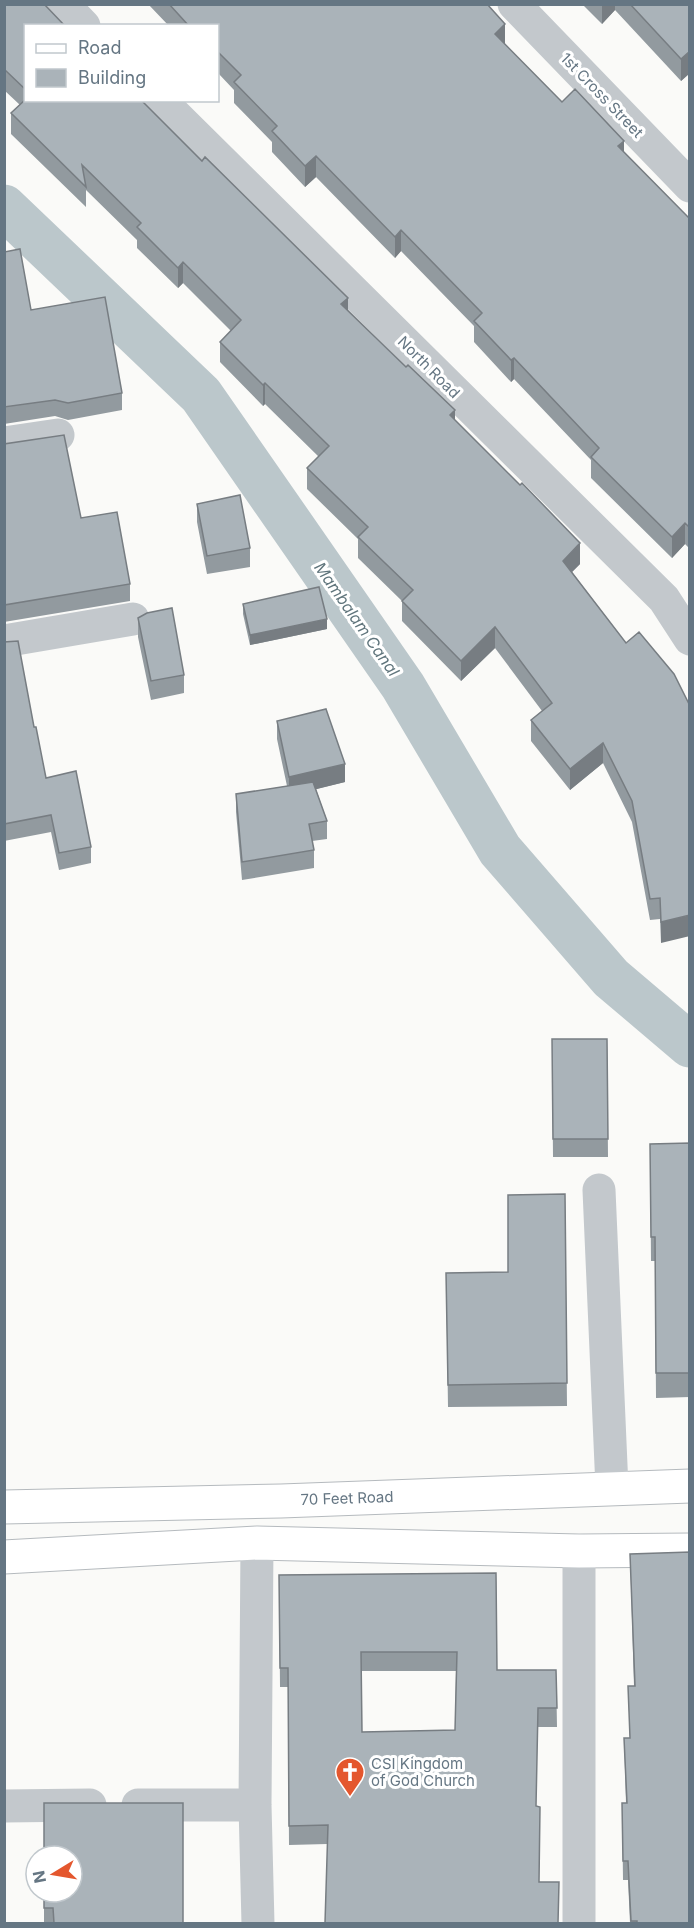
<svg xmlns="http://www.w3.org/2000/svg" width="694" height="1928" viewBox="0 0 694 1928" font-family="Inter,sans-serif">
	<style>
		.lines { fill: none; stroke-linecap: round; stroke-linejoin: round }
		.canal { stroke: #bbc7cb; stroke-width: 45 }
		.major-casing { stroke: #b5babe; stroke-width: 35 }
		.minor { stroke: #c3c8cc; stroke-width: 33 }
		.major { stroke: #fff; stroke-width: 33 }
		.wall { fill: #929a9f; fill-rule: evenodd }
		.shaded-wall { fill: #777d82 }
		.building { fill: #aab3b9; stroke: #777d82; stroke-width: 1.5; fill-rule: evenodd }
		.labels { text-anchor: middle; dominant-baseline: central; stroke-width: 6; stroke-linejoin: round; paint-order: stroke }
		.street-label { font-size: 15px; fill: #657683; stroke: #fff }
		.poi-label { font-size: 15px; fill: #657683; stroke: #fff; text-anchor: start }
		.water-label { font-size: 16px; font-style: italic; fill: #60757c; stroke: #fff }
	</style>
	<rect width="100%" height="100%" fill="#fafaf8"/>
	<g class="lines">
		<!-- canal -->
		<path class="canal" d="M4 207 201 395 403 686 500 850 611 978 690 1045"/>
		<!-- major casing -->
		<g class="major-casing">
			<path id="major" d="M4 1507 281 1501 690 1486
				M4 1557 257 1543 579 1551 690 1550"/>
		</g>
		<!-- minor -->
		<path class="minor" d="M63 4 84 26
			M514 4 690 186
			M160 100 664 599 690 639
			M4 443 58 435
			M4 641 133 619
			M599 1190 612 1488
			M257 1543 255 1805 258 1924
			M579 1551V1924
			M138 1805H255
			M4 1806 90 1805"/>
		<!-- major -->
		<use href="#major" class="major"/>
	</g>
	<!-- wall -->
	<path class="wall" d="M4 4 26 26V100L348 310 455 420 580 564 572 572 626 643 674 674 661 943 660 919 650 920 632 822 603 763 570 790 531 741V720L542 711 495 648 461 681 402 621V601L358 558V539L307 489V468L319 457 265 404 263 406 220 362V342L231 331 183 283 178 288 137 248V240L86 190V207L11 134V113L20 105 4 90Z
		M148 4H487L505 45 562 102 624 152 690 219V549L685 544 672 558 591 478V460L514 379 511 382 474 342V326L401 251 395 258 316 177 305 187 272 152V142L234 103V90L218 73V26H169Z
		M582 4H690V73L681 81 615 10 602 24Z
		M4 252 31 310 122 393V410L68 420 55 416 4 424Z
		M4 444 81 518 130 584V601L4 622Z
		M197 504 250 548V567L207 574 197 522Z
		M243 604 327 629 250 645 243 614Z
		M138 618 184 675V693L151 700 138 637Z
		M4 642 34 727 46 778 91 847V863L59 870 51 832 4 841Z
		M277 721 345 782 316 789 327 821V839L312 841 314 850V868L242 880 236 812V794L287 786 277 739Z
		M552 1039H607L608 1157H553Z
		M690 1143V1397L656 1398 655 1261H651L650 1144Z
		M565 1194 567 1406 448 1407 446 1273 508 1272Z
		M630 1554 690 1923H630L628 1880H623L622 1803H626L624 1738H630L628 1686H634Z
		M496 1573 497 1670H556L557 1727H538L327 1844 289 1845 288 1687H280L279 1575ZM361 1671H456L455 1730 362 1732Z
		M44 1892 183 1923H44Z"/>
	<!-- shaded-wall -->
	<path class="shaded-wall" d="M602 4H615V10L602 24Z
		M505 24V45L495 34Z
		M690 51V73L681 81V59Z
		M624 141V162L618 146Z
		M316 156V177L305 187V166Z
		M401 230V251L395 258V237Z
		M183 262V283L178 288V268Z
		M348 298V318L341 304Z
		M514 358V379L511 382V360Z
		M265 383V404L263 406V385Z
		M455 410V431L450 415Z
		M685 523V544L672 558V537Z
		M580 543V564L563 581V561Z
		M327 619V629L250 645V635Z
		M495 627V648L461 681V661Z
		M603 743V763L570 790V769Z
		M345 764V782L289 796V777Z
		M690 915V936L661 943V922Z"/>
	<!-- building -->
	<path class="building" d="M4 4H44L65 26H26V90L4 69Z
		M169 4H487L505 24 495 34 562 102 575 89 624 141 618 146 690 219V528L685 523 672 537 591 457 599 448 514 358 511 360 474 321 482 313 401 230 395 237 316 156 305 166 272 131 277 126 234 82 241 75 218 52V26H189Z
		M630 4H690V51L681 59Z
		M26 99V100H141L202 161 205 157 348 298 341 304 406 367 408 365 455 410 450 415 520 485 522 483 580 543 563 561 626 643 639 632 674 674 690 706V915L661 922 660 898 650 899 632 801 603 743 570 769 531 720 552 703 495 627 461 661 402 601 413 590 358 537 368 527 307 468 329 446 265 383 263 385 220 342 241 320 183 262 178 268 137 227 141 223 82 165 86 187 11 113Z
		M20 249 31 310 105 297 122 393 68 403 55 400 4 407V252Z
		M64 435 81 518 117 512 130 584 4 605V444Z
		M240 495 250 548 207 556 197 504Z
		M319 587 327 619 250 635 243 604Z
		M172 608 184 675 151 681 138 618 147 613Z
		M18 641 34 727H36L46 778 76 771 91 847 59 853 51 815 4 824V642Z
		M326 709 345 764 289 777 277 721Z
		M313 782 327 821 309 824 314 850 242 862 236 794Z
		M552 1039H607L608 1139H553Z
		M690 1143V1373H656L655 1237H651L650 1144Z
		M565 1194 567 1383 448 1385 446 1273 508 1272V1195Z
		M690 1552V1923H637V1921H631L628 1861H623L622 1803H627L624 1738H630L628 1686H635L630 1554Z
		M496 1573 497 1670H556L557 1708H538L536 1806 540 1807 539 1882H559L558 1923H325L328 1825 289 1826 288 1668H280L279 1575ZM361 1652H457L455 1730 362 1732Z
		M44 1803H183V1923H54L53 1908H44V1892H72V1856H44Z"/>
	<!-- icons -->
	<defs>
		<g id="church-pin" transform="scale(1.5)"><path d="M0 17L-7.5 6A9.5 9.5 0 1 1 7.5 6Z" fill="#e4572e" stroke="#fff"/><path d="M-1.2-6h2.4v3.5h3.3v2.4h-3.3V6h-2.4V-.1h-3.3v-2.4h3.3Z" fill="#fff"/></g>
	</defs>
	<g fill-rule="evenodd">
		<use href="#church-pin" x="350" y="1772"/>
	</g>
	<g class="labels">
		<!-- street labels -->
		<g class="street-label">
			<text transform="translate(602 95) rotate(46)">1st Cross Street</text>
			<text transform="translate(429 367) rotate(45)">North Road</text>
			<text transform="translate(347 1498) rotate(-2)">70 Feet Road</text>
		</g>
		<!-- poi labels -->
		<g class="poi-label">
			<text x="371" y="1763">CSI Kingdom<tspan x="371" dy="17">of God Church</tspan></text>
		</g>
		<!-- water labels -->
		<g class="water-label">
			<text transform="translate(357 619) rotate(55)">Mambalam Canal</text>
		</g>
	</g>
	<!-- border -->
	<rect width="694" height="1928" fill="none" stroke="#657683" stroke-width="12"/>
	<!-- legend -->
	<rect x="24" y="24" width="195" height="78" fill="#ffffff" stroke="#c1c8cd" stroke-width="1.5"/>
	<rect x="36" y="44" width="30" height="9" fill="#ffffff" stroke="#c1c8cd" stroke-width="1.5"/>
	<text x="78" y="54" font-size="18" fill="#657683">Road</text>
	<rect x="36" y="69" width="30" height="18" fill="#aab3b9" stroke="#c1c8cd" stroke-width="1.5"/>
	<text x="78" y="84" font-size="18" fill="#657683">Building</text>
	<!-- north arrow -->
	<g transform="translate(54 1874) rotate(259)"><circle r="28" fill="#ffffff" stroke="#c1c8cd" stroke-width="1.5"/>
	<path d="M0-4.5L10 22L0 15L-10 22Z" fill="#e4572e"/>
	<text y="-9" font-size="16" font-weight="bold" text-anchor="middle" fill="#657683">N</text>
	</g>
</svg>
